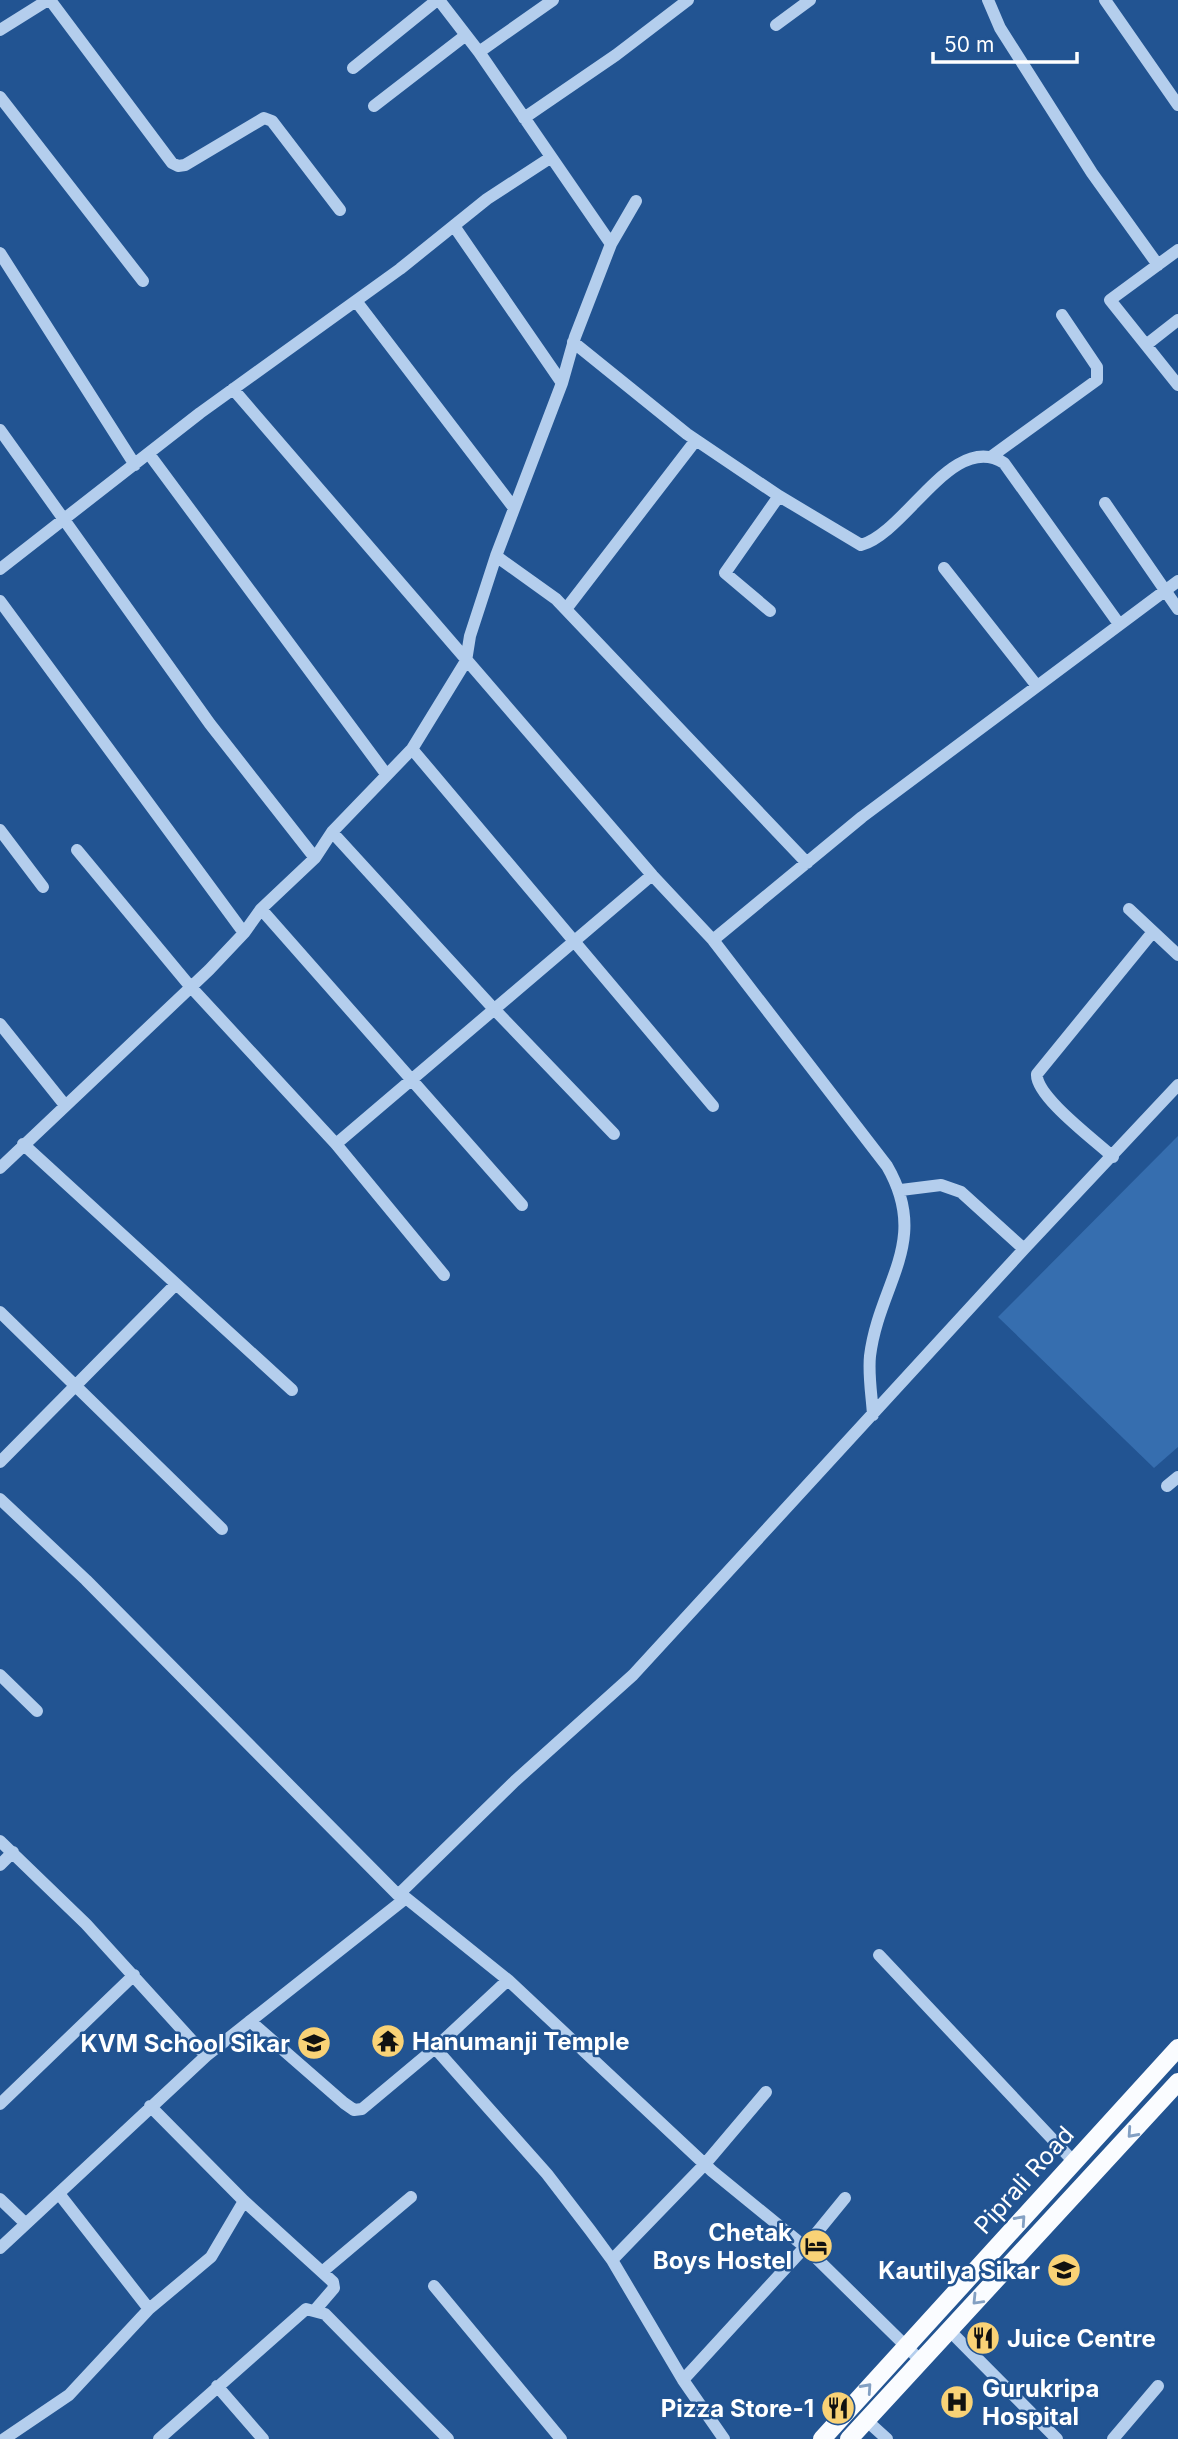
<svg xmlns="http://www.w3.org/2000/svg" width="1178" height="2439" viewBox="0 0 1178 2439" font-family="Inter,sans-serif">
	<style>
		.green { fill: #366eaf }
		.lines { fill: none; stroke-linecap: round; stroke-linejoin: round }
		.minor { stroke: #b4ceed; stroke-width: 12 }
		.major { stroke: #fafcff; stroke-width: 18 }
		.oneway { stroke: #83a0c3 }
		.labels { text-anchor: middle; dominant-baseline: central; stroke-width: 5; stroke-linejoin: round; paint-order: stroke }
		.poi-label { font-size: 24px; font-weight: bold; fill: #fff; stroke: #225492; text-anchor: end }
		.street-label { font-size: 24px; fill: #fff; stroke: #225492 }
	</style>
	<rect width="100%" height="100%" fill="#225492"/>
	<!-- green -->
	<path class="green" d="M1178 1136V1447L1154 1468 998 1317Z"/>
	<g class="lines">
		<!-- minor -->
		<path class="minor" d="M50 0 172 163 178 166 185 165 264 118 272 121 340 210
			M439 0 479 52 611 244
			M988 0 1000 28 1092 173 1158 265
			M1105 0 1178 105
			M776 25 810 0
			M0 30 48 0
			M479 52 553 0
			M353 68 437 0
			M0 97 143 281
			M374 106 466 35
			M524 118 616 55 688 0
			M454 226 562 383
			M1178 250 1110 300 1178 385
			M0 253 135 465
			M356 301 514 508
			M573 342 687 434 779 496 725 573 770 611
			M1146 345 1178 320
			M233 389 652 875 713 940 862 817 1178 581
			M0 430 210 724 315 858
			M149 454 386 774
			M992 456 1097 380V367L1062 315
			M779 496 861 545C906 533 953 430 1004 463L1119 624
			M1105 503 1178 609
			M496 556 556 599 807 863
			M944 568 1037 686
			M0 569 200 413 400 269 487 199 550 158
			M0 601 244 933
			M566 609 696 440
			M412 749 713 1106
			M0 830 43 887
			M332 832 493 1008 614 1134
			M77 850 189 985 336 1144 444 1275
			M261 909 522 1205
			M1129 909 1178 955
			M713 940 887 1166C931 1242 879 1283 870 1356 868 1375 872 1397 873 1415
			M0 1024 64 1104
			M23 1144 292 1390
			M336 1144 652 875
			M1113 1157C1096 1141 1035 1096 1037 1074L1152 933
			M0 1168 209 970 244 933 261 909 315 858 332 832 412 749 466 661 470 636 496 556 562 383 575 337 611 244 636 201
			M901 1190 941 1185 961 1192 1024 1249
			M0 1312 222 1529
			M0 1462 176 1284
			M1167 1486 1178 1477
			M0 1499 86 1580 398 1895 406 1898 508 1980 712 2171 805 2247 920 2360
			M0 1675 37 1711
			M0 1841 86 1924 206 2056
			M0 1865 13 1852
			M398 1895 515 1781 633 1675 1024 1249 1178 1085
			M879 1955 1074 2162
			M250 2021 344 2103 354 2110 362 2109 435 2048 508 1980
			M435 2048 547 2174 590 2230 612 2260 683 2380 724 2439
			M0 2104 134 1975
			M150 2106 244 2201 333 2282 334 2288 316 2309
			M60 2195 149 2309
			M0 2199 25 2223
			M0 2248 206 2056 406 1898
			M612 2260 705 2164 766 2092
			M322 2272 411 2197
			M434 2286 561 2439
			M948 2329 1057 2439
			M683 2380 805 2247 845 2198
			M217 2386 263 2439
			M866 2420 887 2439
			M4 2439 69 2395 149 2309 211 2257 244 2201
			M159 2439 306 2309 325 2314 448 2439
			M1113 2439 1158 2386"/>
		<!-- major -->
		<path class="major" d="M822 2439 1178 2048
			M849 2439 1178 2082"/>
	</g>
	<!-- one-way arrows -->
	<defs><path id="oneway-chevron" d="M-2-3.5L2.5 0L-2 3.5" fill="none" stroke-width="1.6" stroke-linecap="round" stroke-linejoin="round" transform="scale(1.75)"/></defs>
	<g class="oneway">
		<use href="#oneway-chevron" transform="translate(1132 2133) rotate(132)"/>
		<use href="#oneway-chevron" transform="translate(1021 2220) rotate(-48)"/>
		<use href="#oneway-chevron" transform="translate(977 2300) rotate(134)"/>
		<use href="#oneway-chevron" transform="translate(867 2388) rotate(-48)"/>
	</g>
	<!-- icons -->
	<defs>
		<g id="temple-disc" transform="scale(1.75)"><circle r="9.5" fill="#f9d276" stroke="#225492"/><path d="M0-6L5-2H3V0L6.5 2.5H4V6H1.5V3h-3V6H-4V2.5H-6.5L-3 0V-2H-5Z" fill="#111"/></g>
		<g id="school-disc" transform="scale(1.75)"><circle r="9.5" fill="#f9d276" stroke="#225492"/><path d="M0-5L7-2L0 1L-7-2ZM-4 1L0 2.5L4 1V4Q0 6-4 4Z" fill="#111"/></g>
		<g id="hotel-disc" transform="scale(1.75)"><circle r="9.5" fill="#f9d276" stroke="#225492"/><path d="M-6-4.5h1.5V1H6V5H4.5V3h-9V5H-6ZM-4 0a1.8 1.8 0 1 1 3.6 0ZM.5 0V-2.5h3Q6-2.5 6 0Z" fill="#111"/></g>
		<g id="restaurant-disc" transform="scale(1.75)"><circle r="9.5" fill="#f9d276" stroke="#225492"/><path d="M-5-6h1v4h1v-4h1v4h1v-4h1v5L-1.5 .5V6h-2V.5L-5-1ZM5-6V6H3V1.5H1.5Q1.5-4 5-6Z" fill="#111"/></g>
		<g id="hospital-disc" transform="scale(1.75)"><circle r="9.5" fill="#f9d276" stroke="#225492"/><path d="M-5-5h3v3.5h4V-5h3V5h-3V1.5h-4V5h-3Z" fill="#111"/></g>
	</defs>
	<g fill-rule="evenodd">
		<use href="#temple-disc" x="388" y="2041"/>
		<use href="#school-disc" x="314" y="2043"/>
		<use href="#hotel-disc" x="816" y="2246"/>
		<use href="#school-disc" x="1064" y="2270"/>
		<use href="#restaurant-disc" x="983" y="2338"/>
		<use href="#hospital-disc" x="957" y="2402"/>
		<use href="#restaurant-disc" x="838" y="2408"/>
	</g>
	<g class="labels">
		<!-- poi labels -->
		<g class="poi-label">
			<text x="412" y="2041" text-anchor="start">Hanumanji Temple</text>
			<text x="290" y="2043">KVM School Sikar</text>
			<text x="792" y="2232">Chetak<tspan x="792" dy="28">Boys Hostel</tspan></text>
			<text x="1040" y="2270">Kautilya Sikar</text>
			<text x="1007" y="2338" text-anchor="start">Juice Centre</text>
			<text x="982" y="2388" text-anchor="start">Gurukripa<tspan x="982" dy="28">Hospital</tspan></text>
			<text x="814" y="2408">Pizza Store-1</text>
		</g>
		<!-- street labels -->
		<g class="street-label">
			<text transform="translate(1024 2180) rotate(-48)">Piprali Road</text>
		</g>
	</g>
	<!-- scale -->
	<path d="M933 52v10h144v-10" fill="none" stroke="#ffffff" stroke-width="3.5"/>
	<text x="944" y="52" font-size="21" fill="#ffffff" stroke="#225492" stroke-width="5" paint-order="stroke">50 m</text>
</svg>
